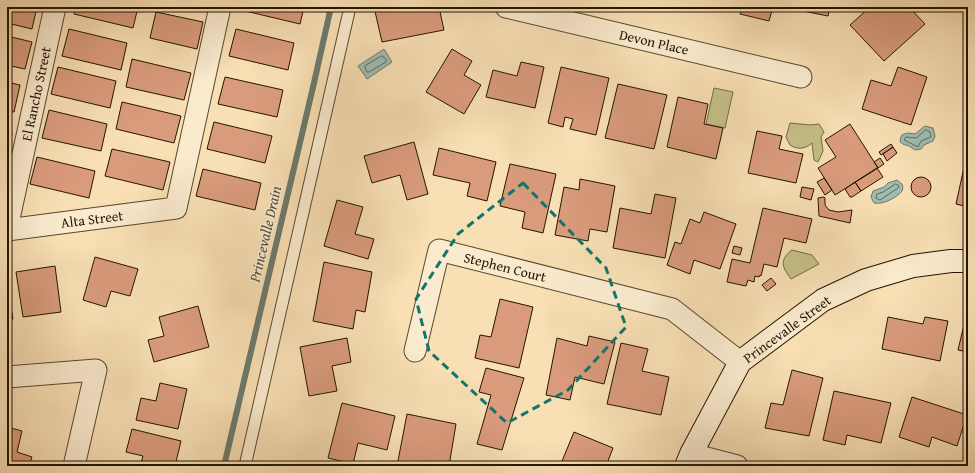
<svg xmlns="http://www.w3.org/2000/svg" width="975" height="473" viewBox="0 0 975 473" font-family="'Gentium Book Plus',serif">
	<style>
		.green { fill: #c5bf87; stroke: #746a44 }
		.water { fill: #9ebcb2; stroke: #6d796b }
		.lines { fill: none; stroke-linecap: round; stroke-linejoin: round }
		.shore { stroke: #616859; stroke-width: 1 }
		.stream { stroke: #6d796b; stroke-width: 6 }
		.building { fill: #d99b7c; stroke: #241500 }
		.lane-casing { stroke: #59482d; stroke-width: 13 }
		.street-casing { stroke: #59482d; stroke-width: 23 }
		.secondary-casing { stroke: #241500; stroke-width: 24 }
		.lane { stroke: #faeace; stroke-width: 11 }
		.street { stroke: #faeace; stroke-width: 21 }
		.secondary { stroke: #faeace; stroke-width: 22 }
		.marked { fill: none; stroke: #0f766e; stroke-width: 3; stroke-dasharray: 8 5; stroke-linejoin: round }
		.labels { text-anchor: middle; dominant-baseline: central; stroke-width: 3; stroke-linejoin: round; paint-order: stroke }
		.street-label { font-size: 14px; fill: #241500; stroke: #faeace }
		.water-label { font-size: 15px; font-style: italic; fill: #4f4f3e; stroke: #faeace }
	</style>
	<rect width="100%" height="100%" fill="#f8dfb4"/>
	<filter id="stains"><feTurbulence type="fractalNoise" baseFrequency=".005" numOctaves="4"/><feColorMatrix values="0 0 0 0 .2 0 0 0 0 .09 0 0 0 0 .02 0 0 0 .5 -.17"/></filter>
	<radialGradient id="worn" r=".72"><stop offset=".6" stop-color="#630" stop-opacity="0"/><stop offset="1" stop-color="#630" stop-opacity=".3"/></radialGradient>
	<!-- green -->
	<path class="green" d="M714 88 733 92 725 128 706 124Z
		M790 123 810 125 819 124 824 132 821 137 823 151 818 162 814 160 812 143C805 149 798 150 790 145L786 137Z
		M792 250 812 255 819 264 791 279C782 267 779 260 792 250Z"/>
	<!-- water -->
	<path class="water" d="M384 49 392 62 367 79 358 66Z
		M925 126 933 128 935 136 933 141 924 145 921 149 915 150C913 149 911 147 909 146 903 144 897 144 902 135L907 133 915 134Z
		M897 180 902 184C903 187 903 188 902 191 897 198 882 205 874 203L871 197 873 191 884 187 888 183Z"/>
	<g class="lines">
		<!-- shore -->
		<path class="shore" d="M382 56 386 59V62L369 72H367L365 68V66Z
			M926 130 930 132 931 137 921 141 918 147 904 140 906 137 916 138Z
			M896 184 899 186 898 188 880 200 876 198 877 194 883 192Z"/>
		<!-- stream -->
		<path class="stream" d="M224 466 314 83 331 7"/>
	</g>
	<!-- building -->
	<path class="building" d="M7 7H37L32 29 7 23Z
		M76 7H138L133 28 74 14Z
		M242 7H304L300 24 241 10Z
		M374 7H439L444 30 382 42Z
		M742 7H773L769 21 740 14Z
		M799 7H830L828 16 798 10Z
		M870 7H909L925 24 884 61 850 25Z
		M156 12 203 22 197 49 150 38Z
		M69 29 127 43 121 70 62 56Z
		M236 29 294 43 288 70 229 56Z
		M7 36 32 42 25 69 7 65Z
		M452 49 472 61 464 75 481 85 464 114 426 92Z
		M132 59 191 73 184 100 126 87Z
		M521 62 544 67 535 108 486 97 493 70 517 76Z
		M58 67 116 81 110 108 51 94Z
		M561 67 609 78 596 135 570 129 573 119 565 117 563 127 548 123Z
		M898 67 927 77 911 125 862 109 871 80 891 86Z
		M225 77 283 90 277 117 218 104Z
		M7 82 20 85 14 112 7 111Z
		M618 84 667 95 654 149 605 138Z
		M678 97 708 104 704 124 723 128 716 159 667 147Z
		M122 102 181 116 174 143 116 129Z
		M49 110 107 124 101 151 42 138Z
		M214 122 272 136 265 163 207 149Z
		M850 124 878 168 835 195 818 168 836 157 825 140Z
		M757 131 782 136 779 149 803 154 796 183 748 173Z
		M7 133 12 134 7 153Z
		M414 142 428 194 407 200 400 175 372 183 364 156Z
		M891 144 893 147 881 155 879 152Z
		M893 147 897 153 887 161 883 154Z
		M439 148 496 162 487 201 467 196 470 183 433 175Z
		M112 149 170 162 163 190 105 176Z
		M37 157 95 171 89 198 30 184Z
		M880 158 884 164 878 168 874 162Z
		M966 158H968V207L956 204Z
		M510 164 556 174 543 233 522 228 525 212 500 206Z
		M877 168 883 177 861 191 855 182Z
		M203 169 261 183 255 210 196 196Z
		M911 187a10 10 0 1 1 20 0a10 10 0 1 1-20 0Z
		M824 178 832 190 825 195 817 182Z
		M580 179 615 186 607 232 590 229 588 241 555 235 564 187 579 190Z
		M855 182 861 191 852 197H850L845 189Z
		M802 187 814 189 811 200 800 197Z
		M655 194 676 198 665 258 613 248 620 208 651 214Z
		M824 197 825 198V205L829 210 838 212 852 210 850 223 819 216 818 198Z
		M337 200 363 207 355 234 374 239 368 259 324 246Z
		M763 208 812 219 806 243 784 238 777 267 764 264 761 276 760 275 759 277 755 276 754 282 748 280 746 286 727 282 732 259 750 263Z
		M704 212 736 224 720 269 694 260 690 274 667 265 675 242 681 244 690 219 700 223Z
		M734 246 742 248 740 255 732 253Z
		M95 257 138 269 130 296 111 291 106 307 83 300Z
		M324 262 372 272 365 312 356 310 353 329 313 321Z
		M55 266 61 312 23 317 16 272Z
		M771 278 776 284 767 291 762 285Z
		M7 282 13 319 7 320Z
		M500 299 533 307 519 368 475 358 480 335 491 337Z
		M198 306 209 347 154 362 148 340 164 336 159 317Z
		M967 312H968V352L958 350Z
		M888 317 923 324 925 317 948 321 940 361 882 349Z
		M589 336 615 342 604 384 575 377 570 400 546 395 557 338 587 346Z
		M347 338 351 362 332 366 337 391 309 396 300 347Z
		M621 343 648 349 642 371 669 377 661 415 607 404Z
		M486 368 524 378 502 450 477 444 491 395 479 392Z
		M792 370 823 378 809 436 765 428 771 403 783 405Z
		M160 383 187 389 178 429 136 420 141 398 156 401Z
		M834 391 891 403 881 443 847 435 845 445 823 440Z
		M912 397 967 415 957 446 932 437 929 447 899 437Z
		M342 403 395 416 387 450 358 443 353 464 328 458Z
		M407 414 456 424 449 466H397Z
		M7 427 22 431 17 452 32 457 29 466H7Z
		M132 429 181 441 175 466H140L143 456 126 452Z
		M574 432 613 448 606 466H560Z"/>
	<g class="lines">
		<!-- lane casing -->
		<g class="lane-casing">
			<path id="lane" d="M245 466 350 7"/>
		</g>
		<!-- street casing -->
		<g class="street-casing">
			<path id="street" d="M506 7 801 77
				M7 228 55 7
				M7 230 176 208 220 7
				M415 351 439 250 672 309 740 362
				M7 377 96 370 74 466
				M691 454 737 466"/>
		</g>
		<!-- secondary casing -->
		<g class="secondary-casing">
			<path id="secondary" d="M686 466 691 454 740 362 823 300 866 280 913 266 951 261H968"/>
		</g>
		<!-- lane -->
		<use href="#lane" class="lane"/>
		<!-- street -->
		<use href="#street" class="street"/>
		<!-- secondary -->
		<use href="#secondary" class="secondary"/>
	</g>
	<!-- marked area -->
	<path class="marked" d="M523 183 606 268 626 327 568 390 507 423 429 351 416 299 458 234Z"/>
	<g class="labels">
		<!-- street labels -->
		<g class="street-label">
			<text transform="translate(654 42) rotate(13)">Devon Place</text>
			<text transform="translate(36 94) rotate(-78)">El Rancho Street</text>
			<text transform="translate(92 219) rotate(-7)">Alta Street</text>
			<text transform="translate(505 267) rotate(14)">Stephen Court</text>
			<text transform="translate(787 329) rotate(-36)">Princevalle Street</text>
		</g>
		<!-- water labels -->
		<g class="water-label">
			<text transform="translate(265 234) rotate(-77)">Princevalle Drain</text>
		</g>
	</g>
	<!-- margin -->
	<rect width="975" height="473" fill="none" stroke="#f8dfb4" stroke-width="24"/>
	<rect x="8" y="8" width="959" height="457" fill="none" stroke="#241500" stroke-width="2"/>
	<rect x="12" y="12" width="951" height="449" fill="none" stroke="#241500"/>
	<rect width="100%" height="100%" filter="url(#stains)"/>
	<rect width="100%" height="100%" fill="url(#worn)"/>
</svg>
